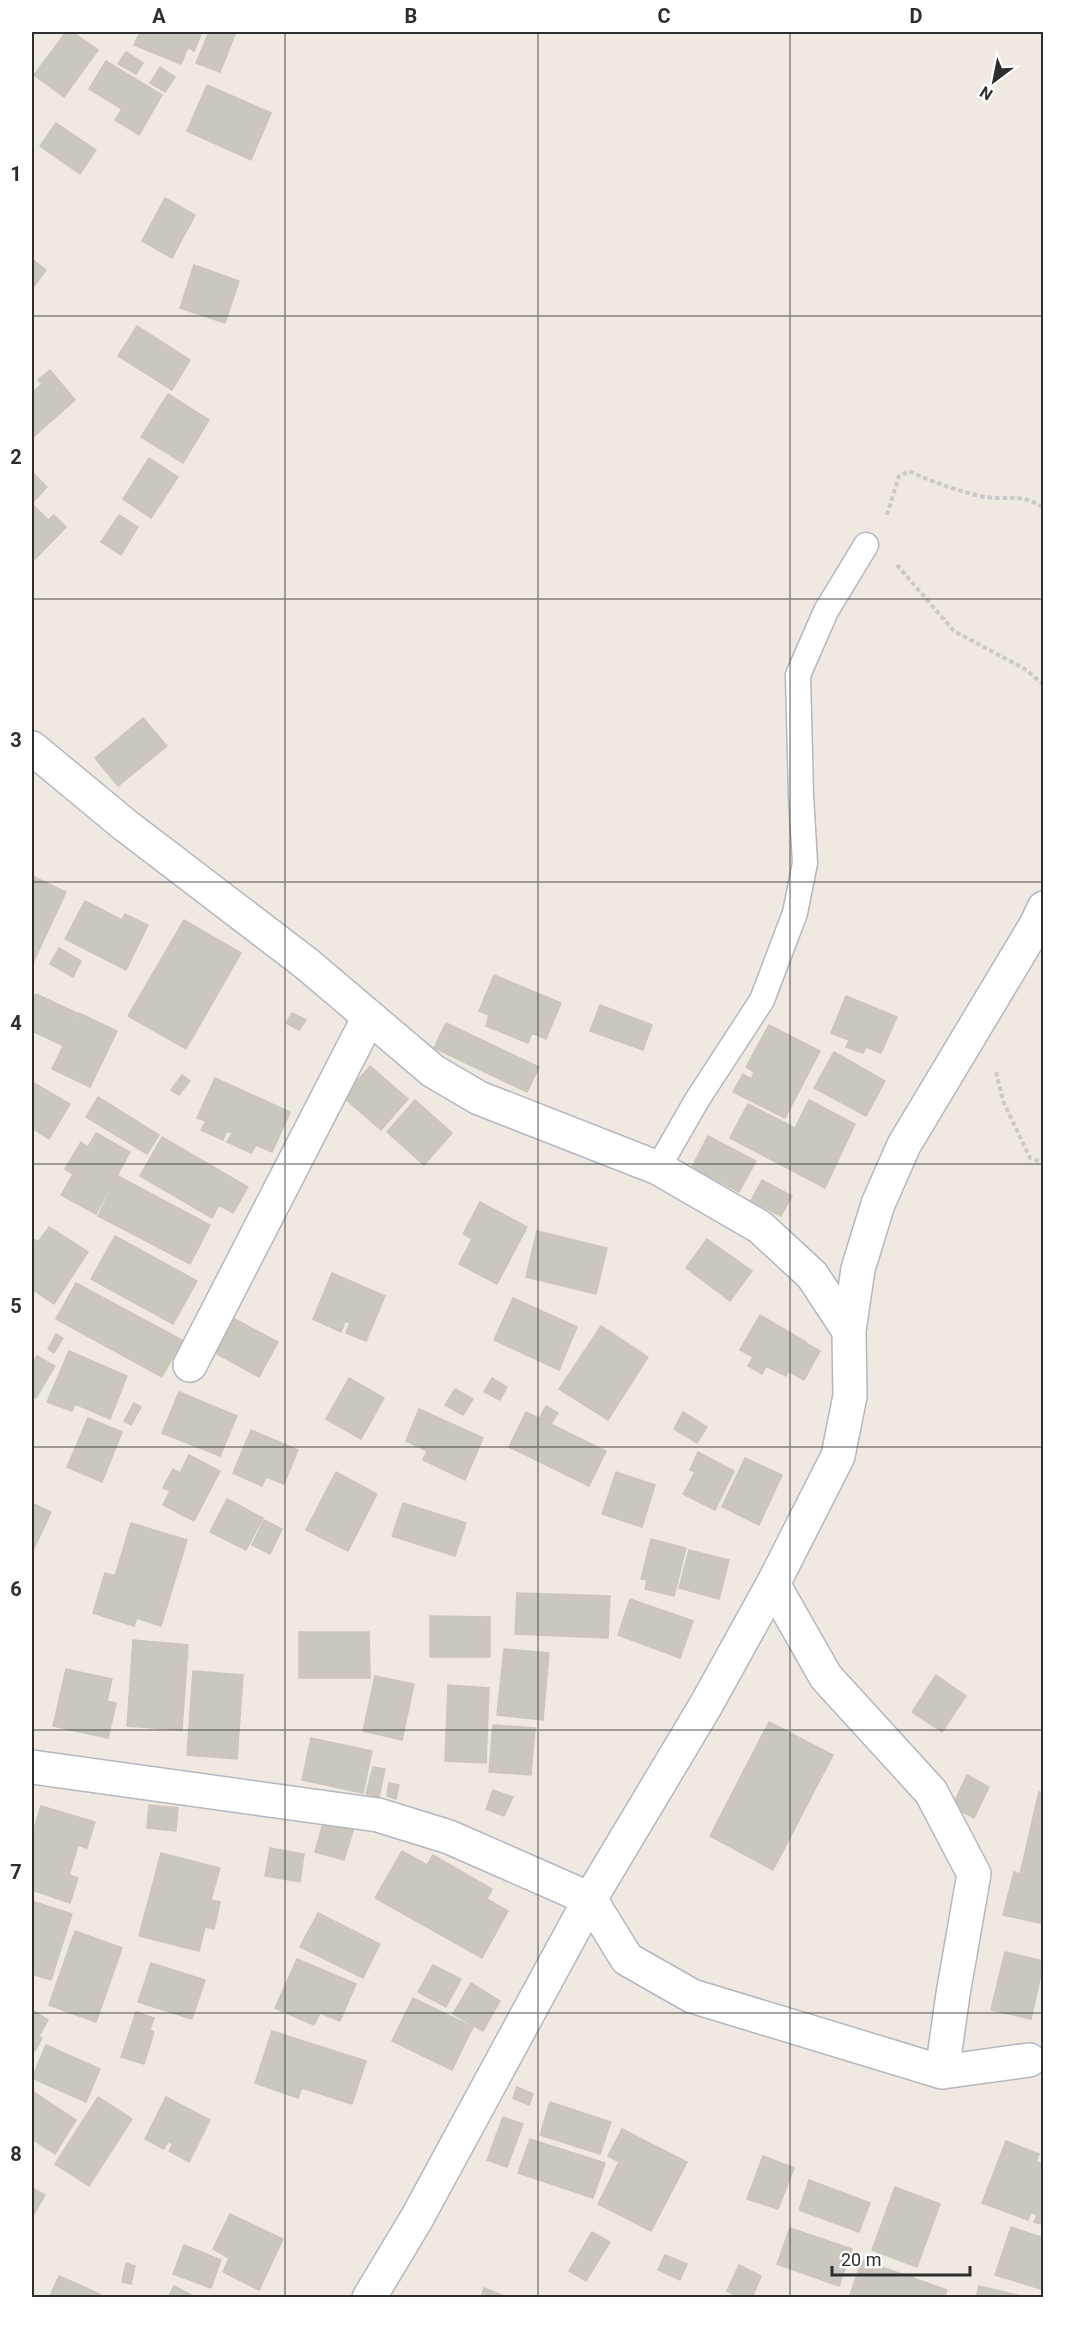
<svg xmlns="http://www.w3.org/2000/svg" width="1075" height="2329" viewBox="0 0 1075 2329" font-family="Roboto,sans-serif">
	<style>
		.building { fill: #cbc7bf; stroke: #cbc5ba; stroke-width: 1.5 }
		.lines { fill: none; stroke-linecap: round; stroke-linejoin: round }
		.lane-casing { stroke: #b4b7c1; stroke-width: 27 }
		.street-casing { stroke: #b4b7c1; stroke-width: 36 }
		.path { stroke: #c9c9c9; stroke-width: 4; stroke-dasharray: 4.5 3; stroke-linecap: butt }
		.lane { stroke: #fff; stroke-width: 24 }
		.street { stroke: #fff; stroke-width: 33 }
		.grid { fill: none; stroke: #2e2e2e; stroke-width: 1.5; stroke-opacity: 0.55 }
		.neatline { fill: none; stroke: #2e2e2e; stroke-width: 2 }
		.grid-label { font-size: 20px; text-anchor: middle; font-weight: bold; fill: #2e2e2e }
	</style>
	<rect width="100%" height="100%" fill="#efe9e1"/>
	<!-- building -->
	<path class="building" d="M66 32H72L98 50 64 97 34 75Z
		M140 32H202L194 51 188 47 181 64 134 45Z
		M209 32H236L220 72 196 63Z
		M126 52 143 63 136 74 118 64Z
		M106 61 162 95 139 135 115 120 122 109 89 89Z
		M160 67 175 77 165 92 150 83Z
		M207 85 271 113 251 160 187 131Z
		M56 123 96 150 80 174 40 146Z
		M165 198 195 215 172 258 142 241Z
		M32 259 46 270 32 289Z
		M194 265 239 281 225 323 180 308Z
		M137 326 190 360 172 390 118 356Z
		M50 370 75 400 32 438V393L42 384 38 380Z
		M168 394 209 420 183 463 141 437Z
		M149 458 178 477 151 518 123 499Z
		M32 472 47 487 32 503Z
		M34 506 48 520 54 515 66 527 35 559 32 555V508Z
		M119 515 138 527 121 555 101 542Z
		M143 718 167 746 118 786 95 758Z
		M32 876 66 892 32 965Z
		M85 901 122 920 125 914 148 925 126 970 65 939Z
		M184 920 241 953 186 1049 128 1016Z
		M59 948 81 961 73 977 50 964Z
		M494 975 561 1003 546 1039 532 1033 528 1043 486 1026 489 1015 479 1011Z
		M36 994 77 1013 62 1045 32 1031V1004Z
		M846 996 897 1017 881 1053 866 1047 863 1053 846 1047 849 1040 831 1033Z
		M600 1005 652 1025 643 1050 590 1031Z
		M79 1013 117 1031 90 1087 52 1069Z
		M292 1013 306 1020 299 1030 286 1023Z
		M446 1023 539 1067 527 1092 434 1048Z
		M769 1025 820 1051 785 1118 733 1092 743 1074 751 1079 754 1072 746 1067Z
		M834 1052 885 1081 866 1116 814 1088Z
		M370 1066 408 1099 381 1130 343 1097Z
		M182 1075 190 1081 179 1095 171 1090Z
		M215 1078 290 1112 272 1152 256 1145 251 1153 227 1142 232 1133 227 1131 223 1140 201 1130 206 1121 197 1118Z
		M32 1082 70 1104 49 1139 32 1128Z
		M98 1097 159 1135 147 1154 86 1117Z
		M415 1100 452 1133 424 1165 387 1132Z
		M809 1100 855 1124 825 1188 730 1138 748 1104 795 1128Z
		M96 1133 130 1152 96 1214 61 1195 73 1174 65 1169 81 1142 88 1147Z
		M708 1136 756 1161 739 1192 692 1167Z
		M162 1137 248 1187 233 1213 219 1205 212 1218 140 1176Z
		M118 1176 210 1225 190 1264 98 1216Z
		M762 1180 792 1196 781 1216 751 1201Z
		M480 1202 527 1227 497 1284 459 1264 472 1239 463 1234Z
		M49 1227 88 1252 54 1304 32 1289V1238L38 1242Z
		M537 1231 607 1248 596 1294 526 1277Z
		M115 1236 197 1281 173 1324 91 1279Z
		M707 1239 752 1271 730 1301 686 1268Z
		M332 1273 385 1296 366 1341 346 1333 350 1323 345 1321 341 1332 313 1319Z
		M76 1283 182 1340 162 1377 56 1319Z
		M513 1298 577 1327 559 1370 494 1340Z
		M227 1315 278 1342 259 1377 208 1349Z
		M760 1315 806 1342 786 1376 766 1366 762 1374 748 1366 753 1357 740 1350Z
		M601 1326 648 1357 608 1420 559 1389Z
		M56 1334 63 1338 54 1353 48 1349Z
		M806 1343 820 1351 804 1380 790 1372Z
		M69 1351 127 1376 110 1419 75 1404 72 1411 47 1402Z
		M37 1356 55 1366 36 1398 32 1395V1366Z
		M349 1378 384 1398 361 1439 326 1419Z
		M492 1378 507 1387 500 1400 484 1392Z
		M455 1389 473 1399 463 1415 445 1405Z
		M179 1392 237 1416 220 1456 162 1433Z
		M134 1403 141 1407 131 1425 124 1421Z
		M546 1406 558 1413 551 1424 540 1417Z
		M419 1409 483 1438 465 1480 423 1460 427 1451 406 1441Z
		M526 1412 606 1451 589 1486 509 1447Z
		M683 1412 707 1427 697 1443 674 1429Z
		M88 1418 122 1432 102 1482 67 1467Z
		M251 1430 298 1450 284 1484 266 1477 262 1486 233 1473Z
		M698 1452 734 1471 715 1510 683 1494 695 1472 690 1470Z
		M189 1455 220 1471 194 1521 163 1505 170 1491 163 1488 173 1469 180 1473Z
		M745 1458 782 1475 759 1525 722 1507Z
		M336 1472 377 1494 348 1551 306 1530Z
		M616 1472 655 1485 642 1527 602 1514Z
		M227 1499 263 1518 246 1550 210 1532Z
		M32 1503 51 1512 32 1553Z
		M403 1503 466 1523 455 1556 392 1536Z
		M264 1520 282 1529 270 1554 252 1545Z
		M131 1523 187 1540 161 1626 137 1618 134 1626 93 1613 105 1573 115 1576Z
		M651 1539 686 1548 674 1596 645 1589 647 1580 641 1579Z
		M689 1550 729 1560 719 1599 679 1588Z
		M517 1593 610 1596 608 1638 515 1634Z
		M630 1599 693 1621 680 1658 618 1635Z
		M430 1616 490 1617V1657H430Z
		M299 1632H369L370 1678H299Z
		M133 1640 188 1645 182 1730 127 1726Z
		M504 1649 549 1653 543 1720 497 1715Z
		M66 1669 112 1679 107 1701 116 1703 108 1738 53 1726Z
		M193 1671 243 1675 237 1759 187 1755Z
		M936 1675 966 1696 942 1732 912 1712Z
		M375 1676 414 1684 402 1740 363 1731Z
		M448 1685 489 1688 486 1763 445 1761Z
		M769 1722 833 1755 773 1870 710 1836Z
		M493 1725 535 1728 531 1775 489 1772Z
		M311 1738 372 1751 363 1793 302 1780Z
		M373 1767 385 1769 379 1797 366 1794Z
		M967 1775 989 1787 974 1818 952 1807Z
		M389 1783 399 1785 396 1799 387 1796Z
		M493 1790 513 1797 504 1816 486 1809Z
		M1039 1792 1044 1793V1924L1003 1915 1014 1872 1020 1874Z
		M149 1805 178 1808 176 1831 147 1828Z
		M41 1806 95 1822 87 1848 78 1845 69 1875 78 1878 70 1903 32 1890V1835Z
		M324 1820 354 1828 344 1860 315 1852Z
		M270 1848 304 1854 300 1882 265 1876Z
		M402 1851 427 1865 433 1855 492 1889 487 1899 508 1911 482 1958 375 1898Z
		M161 1853 220 1868 211 1900 220 1902 214 1929 205 1927 199 1951 139 1936Z
		M32 1901 72 1914 51 1980 32 1974Z
		M318 1913 380 1944 363 1978 300 1947Z
		M75 1931 122 1948 96 2022 49 2005Z
		M1005 1952 1044 1961 1031 2019 991 2010Z
		M297 1959 356 1984 340 2021 320 2013 314 2025 275 2008Z
		M151 1963 205 1980 192 2019 138 2002Z
		M433 1965 461 1979 446 2007 418 1992Z
		M471 1983 500 2001 483 2031 453 2014Z
		M413 1998 473 2027 452 2070 392 2041Z
		M32 2010 48 2020 39 2036 42 2038 35 2051 32 2050Z
		M136 2012 154 2018 150 2030 154 2032 144 2064 121 2057Z
		M272 2031 366 2061 352 2104 302 2088 298 2098 255 2083Z
		M46 2045 100 2069 86 2102 32 2078Z
		M517 2087 533 2094 529 2105 513 2098Z
		M32 2091 76 2120 55 2154 32 2139Z
		M98 2097 132 2119 89 2186 55 2164Z
		M166 2097 210 2120 189 2162 169 2151 173 2144 168 2142 164 2149 145 2139Z
		M550 2102 611 2122 600 2154 540 2135Z
		M503 2117 523 2124 507 2167 487 2160Z
		M622 2129 687 2162 651 2231 598 2204 619 2162 608 2156Z
		M530 2139 605 2163 593 2198 518 2173Z
		M1006 2141 1039 2154 1036 2162 1044 2164V2225L1034 2222 1037 2215 1031 2212 1028 2220 982 2203Z
		M763 2156 794 2168 778 2209 747 2199Z
		M809 2180 870 2203 859 2232 799 2210Z
		M895 2187 940 2204 917 2267 872 2250Z
		M32 2188 45 2195 32 2218Z
		M230 2214 283 2239 259 2290 223 2272 229 2258 213 2249Z
		M1011 2227 1044 2238V2290L995 2275Z
		M790 2228 852 2249 839 2286 777 2264Z
		M592 2232 610 2242 586 2281 569 2271Z
		M184 2245 221 2260 211 2288 173 2274Z
		M665 2255 687 2264 680 2280 658 2270Z
		M862 2260 947 2290 944 2298H849Z
		M126 2263 135 2266 131 2284 122 2282Z
		M739 2265 761 2276 752 2298H740L727 2291Z
		M59 2276 100 2294 98 2298H49Z
		M174 2286 197 2298H168Z
		M979 2286 1029 2298H976Z
		M484 2288 509 2298H481Z"/>
	<g class="lines">
		<!-- lane casing -->
		<g class="lane-casing">
			<path id="lane" d="M658 1168 697 1100 762 1000 795 913 805 863 801 795 798 675 826 611 866 545"/>
		</g>
		<!-- street casing -->
		<g class="street-casing">
			<path id="street" d="M32 748 125 825 307 964 433 1071 479 1098 658 1168 760 1227 812 1275 849 1331 850 1396 838 1456 773 1584 706 1705 590 1899 417 2218 369 2298
				M849 1331 858 1269 878 1204 904 1145 1036 925 1044 908
				M190 1365 369 1017
				M773 1584 826 1677 931 1792 974 1874 953 1994 942 2072
				M32 1767 378 1815 449 1837 590 1899 627 1959 692 1996 942 2072 1029 2060"/>
		</g>
		<!-- path -->
		<path class="path" d="M887 515 899 476 909 471C932 482 955 490 980 496 1006 502 1019 491 1044 508
			M897 565 954 631 1025 669 1044 685
			M996 1072 1003 1101 1030 1158 1044 1163"/>
		<!-- lane -->
		<use href="#lane" class="lane"/>
		<!-- street -->
		<use href="#street" class="street"/>
	</g>
	<!-- grid -->
	<path class="grid" d="M285 32V2298M538 32V2298M790 32V2298M32 316H1044M32 599H1044M32 882H1044M32 1164H1044M32 1447H1044M32 1730H1044M32 2013H1044"/>
	<!-- border -->
	<rect width="1075" height="2329" fill="none" stroke="#ffffff" stroke-width="66"/>
	<!-- north arrow -->
	<g transform="translate(994 81) rotate(212)" stroke="#ffffff" stroke-width="4.5" paint-order="stroke">
	<path d="M0-4.5L10 22L0 15L-10 22Z" fill="#2e2e2e"/>
	<text y="-9" font-size="16" font-weight="bold" text-anchor="middle" fill="#2e2e2e">N</text>
	</g>
	<!-- scale -->
	<path d="M832 2266v9h138v-9" fill="none" stroke="#2e2e2e" stroke-width="3"/>
	<text x="841" y="2266" font-size="18" fill="#2e2e2e" stroke="#ffffff" stroke-width="4.5" paint-order="stroke">20 m</text>
	<rect x="33" y="33" width="1009" height="2263" class="neatline"/>
	<g class="grid-label">
		<text x="159" y="23">A</text>
		<text x="411" y="23">B</text>
		<text x="664" y="23">C</text>
		<text x="916" y="23">D</text>
		<text x="16" y="181">1</text>
		<text x="16" y="464">2</text>
		<text x="16" y="747">3</text>
		<text x="16" y="1030">4</text>
		<text x="16" y="1313">5</text>
		<text x="16" y="1596">6</text>
		<text x="16" y="1879">7</text>
		<text x="16" y="2161">8</text>
	</g>
</svg>
